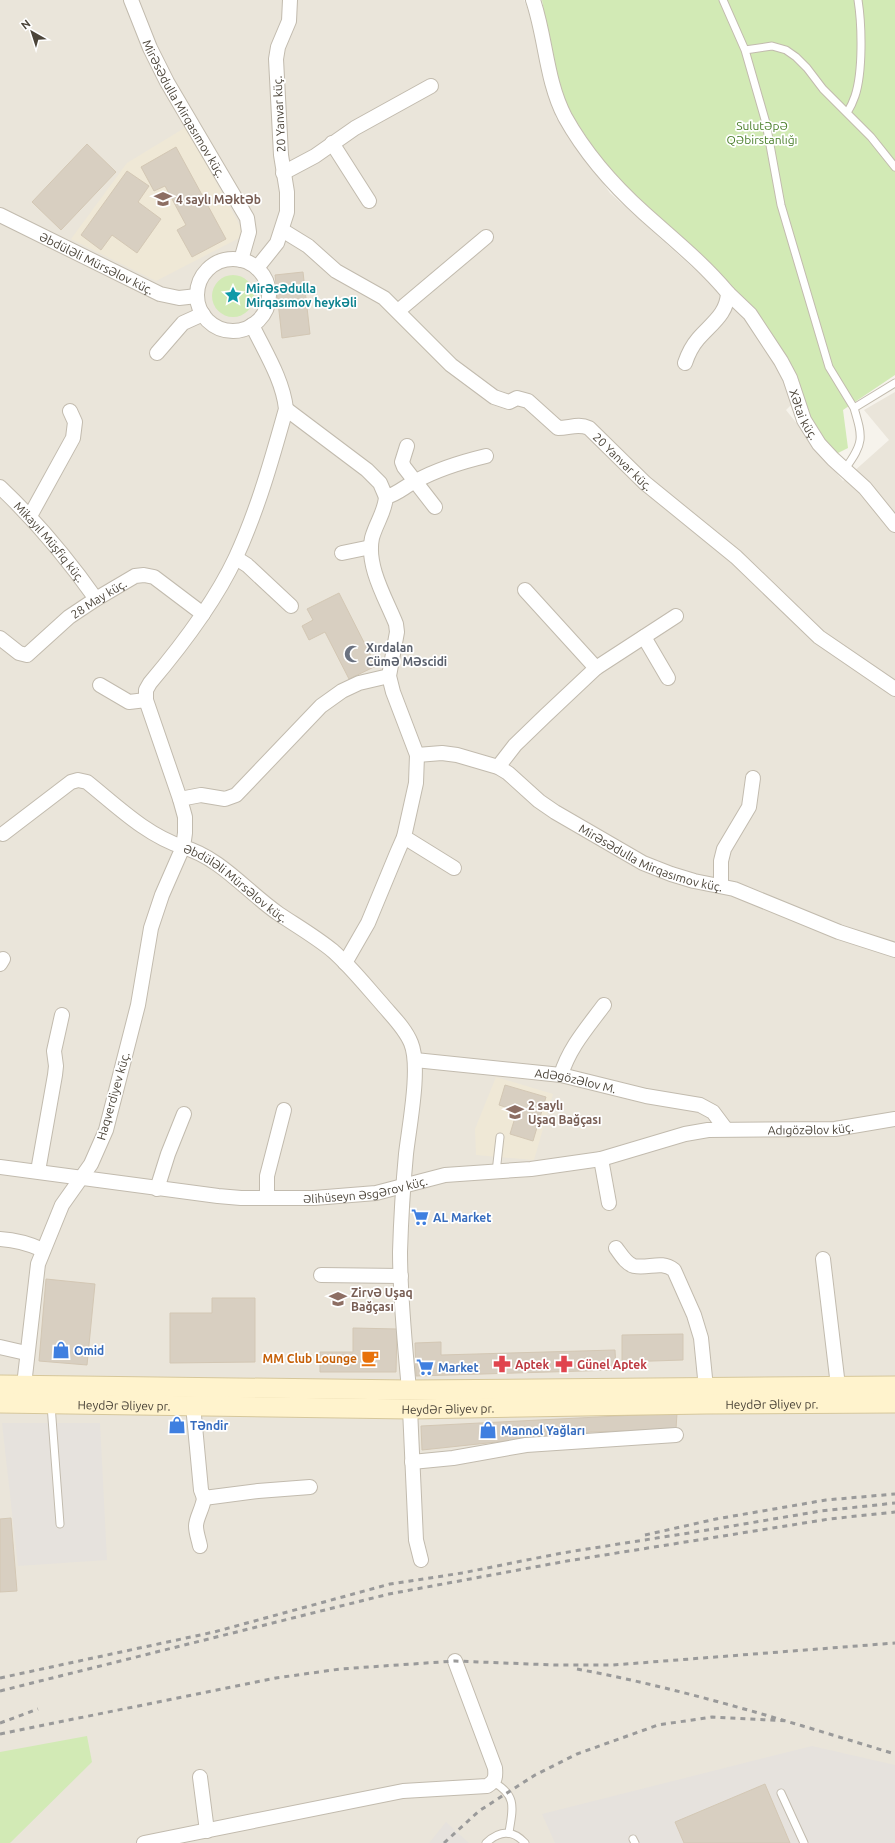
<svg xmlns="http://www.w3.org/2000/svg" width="895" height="1843" viewBox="0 0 895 1843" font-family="Ubuntu,sans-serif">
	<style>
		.residential { fill: #eae5da }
		.industrial { fill: #e6e2dd }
		.education { fill: #efe8d6 }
		.green { fill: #d2eab5 }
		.building { fill: #d8cfc1; stroke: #d3c7b4 }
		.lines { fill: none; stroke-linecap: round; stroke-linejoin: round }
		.lane-casing { stroke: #c2bbae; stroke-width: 9 }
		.street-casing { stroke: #c2bbae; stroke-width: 16 }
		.secondary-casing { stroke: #d6c79b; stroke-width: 21 }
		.lane { stroke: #fff; stroke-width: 7 }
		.street { stroke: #fff; stroke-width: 14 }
		.secondary { stroke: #fff3cd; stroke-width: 19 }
		.rail { stroke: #9a9a9a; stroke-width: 3; stroke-dasharray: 5 5; stroke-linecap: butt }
		.labels { text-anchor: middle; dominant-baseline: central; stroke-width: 3.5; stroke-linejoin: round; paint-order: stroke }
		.street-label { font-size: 12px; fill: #4b4439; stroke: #fff }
		.park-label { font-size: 12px; fill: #4a7f2a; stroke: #fff }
		.education-label { font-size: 12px; font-weight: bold; fill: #785e54; stroke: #fff; text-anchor: start }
		.culture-label { font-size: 12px; font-weight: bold; fill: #0d838f; stroke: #fff; text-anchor: start }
		.worship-label { font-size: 12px; font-weight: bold; fill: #5b616d; stroke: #fff; text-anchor: start }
		.shop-label { font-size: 12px; font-weight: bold; fill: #366cbe; stroke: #fff; text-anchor: start }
		.food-label { font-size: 12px; font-weight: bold; fill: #c56008; stroke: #fff; text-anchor: end }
		.health-label { font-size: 12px; font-weight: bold; fill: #be3a42; stroke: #fff; text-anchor: start }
	</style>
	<rect width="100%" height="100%" fill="#f6f3ec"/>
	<!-- residential -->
	<path class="residential" d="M0 0H524L529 12 556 118 610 193 721 293 742 309 797 399 786 410 843 481 889 440 864 410 895 392V1843H0Z"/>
	<!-- industrial -->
	<path class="industrial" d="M2 1423H100L107 1560 18 1566Z
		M812 1746 895 1765V1843H555L542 1814Z
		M446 1822 469 1843H429Z"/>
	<!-- education -->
	<path class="education" d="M186 127 245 235 156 281 71 239 127 163Z
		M496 1077 553 1094 534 1160 476 1155 475 1129Z"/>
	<!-- green -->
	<path class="green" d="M542 0H895V375L843 410 848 448 836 454 823 439 793 388 710 265 625 185 597 153 564 103 555 75Z
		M212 296a21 21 0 1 1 42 0a21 21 0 1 1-42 0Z
		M87 1736 92 1762 10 1843H0V1752Z"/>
	<!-- building -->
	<path class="building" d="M87 144 116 172 61 230 32 202Z
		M176 147 226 239 192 257 177 230 186 225 165 186 154 191 141 167Z
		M127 171 149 186 138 202 161 219 137 253 112 235 101 250 81 235Z
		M303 272 310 334 282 338 275 275Z
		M339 593 376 666 349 679 325 632 309 640 302 626 313 620 307 609Z
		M505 1085 546 1097 533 1141 510 1134 517 1111 499 1105Z
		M46 1279 95 1284 87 1365 39 1361Z
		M212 1298H255V1362L170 1363V1313H212Z
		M353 1328 397 1329 396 1372H320V1352H353Z
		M683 1334V1360L622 1362V1335Z
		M441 1342V1355L615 1350 616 1370 416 1376 415 1343Z
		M677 1413 676 1429 591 1432 422 1450 421 1426Z
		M11 1518 17 1591 0 1592V1519Z
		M765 1784 790 1843H684L675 1822Z"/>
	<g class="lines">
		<!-- lane casing -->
		<g class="lane-casing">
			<path id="lane" d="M723 0 745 50 766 123 781 205 829 367 854 408
				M745 50 772 46 786 50 796 57 807 68 823 89 871 137 895 167
				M847 113C850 108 853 102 855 96 863 72 862 25 858 0
				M845 469C864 443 863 438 854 408L895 383
				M496 1172 500 1137
				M51 1405 60 1524
				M493 1782C517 1795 513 1808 509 1832
				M781 1793 804 1843
				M633 1839 635 1843
				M486 1843C499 1831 512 1829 525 1843"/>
		</g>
		<!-- street casing -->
		<g class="street-casing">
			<g id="street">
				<path id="s1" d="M131 0 150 48 167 82 247 218 249 232 241 260"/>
				<path d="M533 0C546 38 546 81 565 117 585 153 614 186 644 213 673 239 703 263 728 293 727 314 712 323 698 339 692 346 688 354 685 363"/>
				<path d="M332 143 369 201"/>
				<path d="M283 173 315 156 355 128 431 86"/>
				<path id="s2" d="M0 215 160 294 179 298 197 296"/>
				<path id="s3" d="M282 230 308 246 336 271 384 298 451 365 494 397 509 402 517 398 528 401 558 428C570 428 578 423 589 428L645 483 736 557 819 637 895 689"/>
				<circle cx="233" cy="295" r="36"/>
				<path d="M257 268 277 243 287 212V192L281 155 276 59 278 47 289 21 290 0"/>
				<path id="s4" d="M728 293 750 314 781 361 790 378 804 420 819 444 833 459 865 488 895 525"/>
				<path d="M398 311 486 237"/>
				<path id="s5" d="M252 325C265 352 283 380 286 409 272 459 258 509 236 557 215 602 183 644 150 683L146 690V700L180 799 185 817V833L183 847C221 858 247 892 279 914 297 926 316 937 333 951 351 967 366 986 382 1004 392 1016 405 1028 411 1043 421 1067 409 1127 406 1154 403 1186 401 1219 400 1252 400 1298 405 1344 409 1390"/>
				<path d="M157 353 183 323 203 314"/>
				<path d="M286 409 367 470 380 483 386 497"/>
				<path d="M407 446 402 462 404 467 435 507"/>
				<path id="s6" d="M0 487C36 521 67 558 96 599"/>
				<path d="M30 516 73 438 75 422 70 411"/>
				<path d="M342 553 371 547"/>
				<path d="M236 558 247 565 291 606"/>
				<path d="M525 590 596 668"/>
				<path d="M644 637 668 678"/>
				<path id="s7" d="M0 638 19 653 27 655 69 617 96 599 135 576 144 575 154 577 203 614"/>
				<path d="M100 685 129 702 146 700"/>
				<path id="s8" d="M417 755 442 753 457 755 498 767 508 773 539 801 555 812 643 863 671 874 694 881 734 889 839 932 895 950"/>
				<path d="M498 767 515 745 545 716 596 668 676 616"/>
				<path d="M180 799 201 795 225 799 236 795 321 706 342 691 359 683 389 676"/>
				<path d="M3 834 71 782 78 780 87 782C117 806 146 835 183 847L162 895 151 928 138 1005 106 1130 91 1164 62 1205 38 1264 24 1385"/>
				<path d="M404 837 454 868"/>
				<path d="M721 886V861L724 849 749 807 753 778"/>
				<path d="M345 963 368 923 397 853 404 837 416 783 417 755 393 692 389 676 397 632 396 624C386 599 366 566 372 538 376 523 385 512 386 497 398 494 405 486 416 481 438 469 461 462 486 456"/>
				<path d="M0 964 3 959"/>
				<path id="s9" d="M415 1060 561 1075 646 1096 700 1105 713 1112 725 1128"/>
				<path d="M561 1075C569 1048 587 1028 604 1005"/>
				<path d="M601 1159 609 1203"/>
				<path id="s10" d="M0 1167 218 1196 241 1198H314L376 1193 445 1175 531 1169 601 1159 685 1134 708 1130 835 1129 895 1119"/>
				<path d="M38 1171 55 1075 56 1066 54 1051 62 1015"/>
				<path d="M157 1189 168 1154 184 1114"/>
				<path d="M267 1198V1176L284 1110"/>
				<path d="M0 1239C16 1240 28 1243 43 1250"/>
				<path d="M616 1248C620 1253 626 1264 634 1266 649 1269 661 1260 674 1270L694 1315 701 1338 706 1388"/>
				<path d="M823 1259 838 1386"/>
				<path d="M321 1275 401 1276"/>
				<path d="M0 1347 26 1353"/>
				<path d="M193 1405 201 1490 204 1498 258 1491 310 1487"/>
				<path d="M410 1409 416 1540 421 1560"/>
				<path d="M412 1462 453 1458 526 1445 676 1435"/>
				<path d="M200 1546C199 1540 196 1533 196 1526 196 1518 203 1508 204 1498"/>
				<path d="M200 1777 207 1831"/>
				<path d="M144 1843 403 1791 487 1786C495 1781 496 1778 495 1768L455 1661"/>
			</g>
		</g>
		<!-- secondary casing -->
		<g class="secondary-casing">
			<g id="secondary">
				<path d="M0 1385 409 1390 895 1386"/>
				<path id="s11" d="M0 1403 410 1409 706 1404 895 1403"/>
			</g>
		</g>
		<!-- lane -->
		<use href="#lane" class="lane"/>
		<!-- street -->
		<use href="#street" class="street"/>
		<!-- secondary -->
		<use href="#secondary" class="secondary"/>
		<!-- rail -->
		<path class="rail" d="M645 1535 716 1519 826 1500 895 1494
			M577 1669C685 1689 790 1722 895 1754
			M0 1678 214 1632 390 1584 462 1573 562 1553 714 1529 821 1511 895 1503
			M0 1691 389 1594 567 1561 829 1519 895 1512
			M0 1723 38 1709
			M0 1734 276 1678 340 1669 455 1661 555 1665H613L895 1643
			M444 1843 479 1811 535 1775 577 1754 658 1725 712 1717 788 1721"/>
	</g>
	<!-- icons -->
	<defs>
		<g id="school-bare" transform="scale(1.38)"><path d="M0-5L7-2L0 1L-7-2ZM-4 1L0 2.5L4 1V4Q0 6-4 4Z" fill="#8d6e63" stroke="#fff" stroke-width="2.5" paint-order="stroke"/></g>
		<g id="sight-bare" transform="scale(1.38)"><path d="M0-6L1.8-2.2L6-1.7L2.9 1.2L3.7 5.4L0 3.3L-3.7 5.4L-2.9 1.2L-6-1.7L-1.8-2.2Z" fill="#0f9aa8" stroke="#fff" stroke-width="2.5" paint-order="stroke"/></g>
		<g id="mosque-bare" transform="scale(1.38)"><path d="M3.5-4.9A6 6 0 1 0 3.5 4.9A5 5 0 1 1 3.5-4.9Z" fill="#6b7280" stroke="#fff" stroke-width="2.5" paint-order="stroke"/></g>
		<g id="supermarket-bare" transform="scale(1.38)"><path d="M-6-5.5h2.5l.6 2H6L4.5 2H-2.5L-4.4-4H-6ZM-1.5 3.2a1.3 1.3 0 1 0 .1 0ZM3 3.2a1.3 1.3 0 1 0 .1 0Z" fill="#3f7fe0" stroke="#fff" stroke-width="2.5" paint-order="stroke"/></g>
		<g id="shop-bare" transform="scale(1.38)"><path d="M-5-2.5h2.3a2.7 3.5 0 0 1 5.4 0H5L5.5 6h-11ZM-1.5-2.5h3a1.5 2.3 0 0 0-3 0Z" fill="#3f7fe0" stroke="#fff" stroke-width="2.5" paint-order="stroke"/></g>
		<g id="cafe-bare" transform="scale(1.38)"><path d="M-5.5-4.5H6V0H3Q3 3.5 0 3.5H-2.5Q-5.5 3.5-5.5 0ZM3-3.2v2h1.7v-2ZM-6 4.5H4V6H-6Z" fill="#e8710a" stroke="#fff" stroke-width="2.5" paint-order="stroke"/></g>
		<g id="pharmacy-bare" transform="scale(1.38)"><path d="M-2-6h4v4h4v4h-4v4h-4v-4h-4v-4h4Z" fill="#e0444e" stroke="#fff" stroke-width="2.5" paint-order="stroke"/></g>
	</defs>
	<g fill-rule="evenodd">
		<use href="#school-bare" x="163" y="199"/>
		<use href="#sight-bare" x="233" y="295"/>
		<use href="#mosque-bare" x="353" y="654"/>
		<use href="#school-bare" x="515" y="1112"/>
		<use href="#supermarket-bare" x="420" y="1217"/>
		<use href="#school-bare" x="338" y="1299"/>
		<use href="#shop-bare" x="61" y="1350"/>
		<use href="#cafe-bare" x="370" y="1358"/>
		<use href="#pharmacy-bare" x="502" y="1364"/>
		<use href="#pharmacy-bare" x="564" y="1364"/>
		<use href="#supermarket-bare" x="425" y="1367"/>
		<use href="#shop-bare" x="177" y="1425"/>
		<use href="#shop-bare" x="488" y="1430"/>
	</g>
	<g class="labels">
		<!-- street labels -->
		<g class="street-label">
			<text stroke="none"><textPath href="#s1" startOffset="121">Mirəsədulla Mirqasımov küç.</textPath></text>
			<text transform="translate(279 114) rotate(-93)">20 Yanvar küç.</text>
			<text stroke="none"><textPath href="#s2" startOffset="108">Əbdüləli Mürsəlov küç.</textPath></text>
			<text stroke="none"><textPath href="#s4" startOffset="145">Xətai küç.</textPath></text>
			<text stroke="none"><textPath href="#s3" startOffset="427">20 Yanvar küç.</textPath></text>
			<text stroke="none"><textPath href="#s6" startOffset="74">Mikayıl Müşfiq küç.</textPath></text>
			<text stroke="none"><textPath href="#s7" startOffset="124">28 May küç.</textPath></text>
			<text stroke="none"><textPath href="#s8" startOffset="263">Mirəsədulla Mirqasımov küç.</textPath></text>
			<text stroke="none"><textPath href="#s5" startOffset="636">Əbdüləli Mürsəlov küç.</textPath></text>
			<text stroke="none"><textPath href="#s9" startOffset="162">Adəgözəlov M.</textPath></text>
			<text transform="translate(113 1096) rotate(-74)">Haqverdiyev küç.</text>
			<text stroke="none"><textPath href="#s10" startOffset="820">Adıgözəlov küç.</textPath></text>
			<text stroke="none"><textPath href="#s10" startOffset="368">Əlihüseyn Əsgərov küç.</textPath></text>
			<text stroke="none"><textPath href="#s11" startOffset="772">Heydər Əliyev pr.</textPath></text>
			<text stroke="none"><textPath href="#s11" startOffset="124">Heydər Əliyev pr.</textPath></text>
			<text stroke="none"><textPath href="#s11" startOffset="448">Heydər Əliyev pr.</textPath></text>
		</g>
		<!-- park labels -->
		<g class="park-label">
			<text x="762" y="125">Sulutəpə<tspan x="762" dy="14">Qəbirstanlığı</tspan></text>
		</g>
		<!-- education labels -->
		<g class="education-label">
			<text x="176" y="199">4 saylı Məktəb</text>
			<text x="528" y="1105">2 saylı<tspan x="528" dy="14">Uşaq Bağçası</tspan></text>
			<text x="351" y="1292">Zirvə Uşaq<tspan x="351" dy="14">Bağçası</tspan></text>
		</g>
		<!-- culture labels -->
		<g class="culture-label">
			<text x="246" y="288">Mirəsədulla<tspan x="246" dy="14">Mirqasımov heykəli</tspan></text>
		</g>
		<!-- worship labels -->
		<g class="worship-label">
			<text x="366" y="647">Xırdalan<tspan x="366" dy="14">Cümə Məscidi</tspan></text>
		</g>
		<!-- shop labels -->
		<g class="shop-label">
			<text x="433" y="1217">AL Market</text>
			<text x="74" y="1350">Omid</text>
			<text x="438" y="1367">Market</text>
			<text x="190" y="1425">Təndir</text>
			<text x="501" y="1430">Mannol Yağları</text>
		</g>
		<!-- food labels -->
		<g class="food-label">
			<text x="357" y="1358">MM Club Lounge</text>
		</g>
		<!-- health labels -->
		<g class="health-label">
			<text x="515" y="1364">Aptek</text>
			<text x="577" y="1364">Günel Aptek</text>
		</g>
	</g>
	<!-- north arrow -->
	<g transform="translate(32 32) rotate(321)" stroke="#ffffff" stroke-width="3" paint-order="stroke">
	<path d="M0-3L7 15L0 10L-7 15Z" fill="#4b4439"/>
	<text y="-6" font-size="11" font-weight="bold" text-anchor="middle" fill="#4b4439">N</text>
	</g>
</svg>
